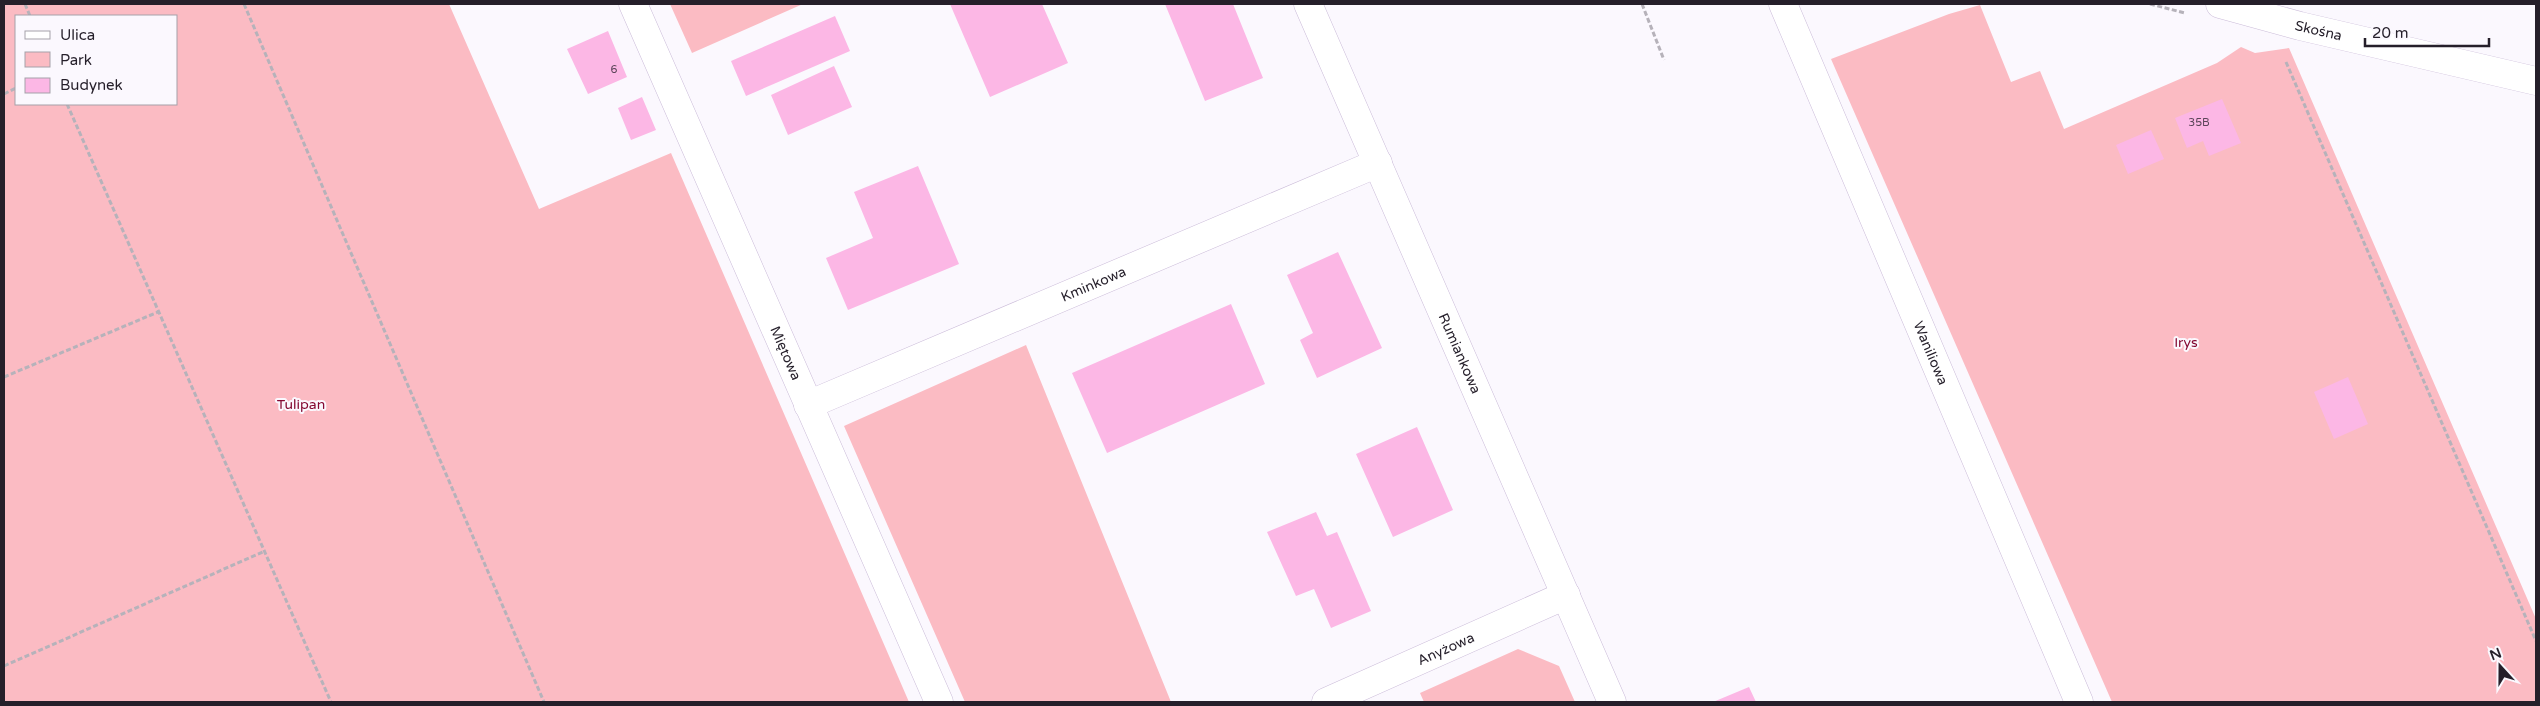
<svg xmlns="http://www.w3.org/2000/svg" width="2540" height="706" viewBox="0 0 2540 706" font-family="'Varela Round',sans-serif">
	<style>
		.green { fill: #fbbbc3; fill-rule: evenodd }
		.building { fill: #fcb7e5 }
		.lines { fill: none; stroke-linecap: round; stroke-linejoin: round }
		.minor-casing { stroke: #cbbcd9; stroke-width: 29 }
		.path { stroke: #b6b2ba; stroke-width: 3; stroke-dasharray: 5 2.5; stroke-linecap: butt }
		.minor { stroke: #fff; stroke-width: 28 }
		.labels { text-anchor: middle; dominant-baseline: central; stroke-width: 4; stroke-linejoin: round; paint-order: stroke }
		.number-label { font-size: 11px; fill: #5b4559 }
		.street-label { font-size: 14px; fill: #251f2a; stroke: #fbf8fe }
		.park-label { font-size: 14px; fill: #850a33; stroke: #fbf8fe }
	</style>
	<rect width="100%" height="100%" fill="#fbf8fe"/>
	<!-- green -->
	<path class="green" d="M4 4H449L539 209 671 153 909 702H4ZM176 16V104H16V16Z
		M670 4H803L692 53Z
		M1980 5 2011 82 2040 71 2064 129 2217 63 2241 47 2255 53 2289 48 2536 619V702H2112L1831 59 1949 14Z
		M1026 345 1171 702H965L844 426Z
		M1518 649 1559 666 1575 702H1424L1420 693Z"/>
	<!-- building -->
	<path class="building" d="M950 4H1042L1068 63 990 97Z
		M1165 4H1233L1263 78 1205 101Z
		M835 16 850 51 746 96 731 61Z
		M608 31 627 77 588 94 567 49Z
		M834 66 852 107 788 135 771 95Z
		M642 97 656 130 631 140 618 108Z
		M2222 99 2241 143 2209 156 2203 141 2187 148 2175 118Z
		M2151 130 2164 159 2128 174 2116 145Z
		M918 166 959 264 848 310 826 258 873 238 854 192Z
		M1338 252 1382 348 1317 378 1300 340 1313 333 1287 275Z
		M1231 304 1265 384 1107 453 1072 373Z
		M2348 377 2368 424 2334 439 2314 392Z
		M1417 427 1453 510 1393 537 1356 454Z
		M1316 512 1327 536 1337 532 1371 611 1331 628 1314 589 1296 596 1267 532Z
		M1749 687 1756 702H1713Z"/>
	<g class="lines">
		<!-- minor casing -->
		<g class="minor-casing">
			<g id="minor">
				<path id="s1" d="M633 4 939 702"/>
				<path id="s2" d="M1308 4 1612 702"/>
				<path id="s3" d="M1783 4 2079 702"/>
				<path id="s4" d="M2220 4 2300 26 2536 81"/>
				<path id="s5" d="M808 405 1378 163"/>
				<path id="s6" d="M1326 702 1566 595"/>
			</g>
		</g>
		<!-- path -->
		<path class="path" d="M25 4 30 16
			M244 4 544 702
			M1642 4 1664 60
			M2150 4 2185 13
			M2286 62 2536 641
			M4 94 16 88
			M67 104 331 702
			M4 377 158 312
			M4 666 265 551"/>
		<!-- minor -->
		<use href="#minor" class="minor"/>
	</g>
	<g class="labels">
		<!-- number labels -->
		<g class="number-label">
			<text x="614" y="69">6</text>
			<text x="2199" y="122">35B</text>
		</g>
		<!-- street labels -->
		<g class="street-label">
			<text stroke="none"><textPath href="#s4" startOffset="102">Skośna</textPath></text>
			<text stroke="none"><textPath href="#s5" startOffset="310">Kminkowa</textPath></text>
			<text stroke="none"><textPath href="#s1" startOffset="381">Miętowa</textPath></text>
			<text stroke="none"><textPath href="#s2" startOffset="381">Rumiankowa</textPath></text>
			<text stroke="none"><textPath href="#s3" startOffset="379">Waniliowa</textPath></text>
			<text stroke="none"><textPath href="#s6" startOffset="131">Anyżowa</textPath></text>
		</g>
		<!-- park labels -->
		<g class="park-label">
			<text x="2186" y="342">Irys</text>
			<text x="301" y="404">Tulipan</text>
		</g>
	</g>
	<!-- border -->
	<rect width="2540" height="706" fill="none" stroke="#251f2a" stroke-width="10"/>
	<!-- legend -->
	<rect x="15" y="15" width="162" height="90" fill="#fbf8fe" stroke="#a5a1a9"/>
	<rect x="25" y="31" width="25" height="8" fill="#ffffff" stroke="#a5a1a9"/>
	<text x="60" y="40" font-size="15" fill="#251f2a">Ulica</text>
	<rect x="25" y="52" width="25" height="15" fill="#fbbbc3" stroke="#a5a1a9"/>
	<text x="60" y="65" font-size="15" fill="#251f2a">Park</text>
	<rect x="25" y="78" width="25" height="15" fill="#fcb7e5" stroke="#a5a1a9"/>
	<text x="60" y="90" font-size="15" fill="#251f2a">Budynek</text>
	<!-- north arrow -->
	<g transform="translate(2500 666) rotate(339)" stroke="#fbf8fe" stroke-width="4" paint-order="stroke">
	<path d="M0-4L9 19L0 12L-9 19Z" fill="#251f2a"/>
	<text y="-8" font-size="14" font-weight="bold" text-anchor="middle" fill="#251f2a">N</text>
	</g>
	<!-- scale -->
	<path d="M2365 38v8h124v-8" fill="none" stroke="#251f2a" stroke-width="2.5"/>
	<text x="2372" y="38" font-size="15" fill="#251f2a" stroke="#fbf8fe" stroke-width="4" paint-order="stroke">20 m</text>
</svg>
